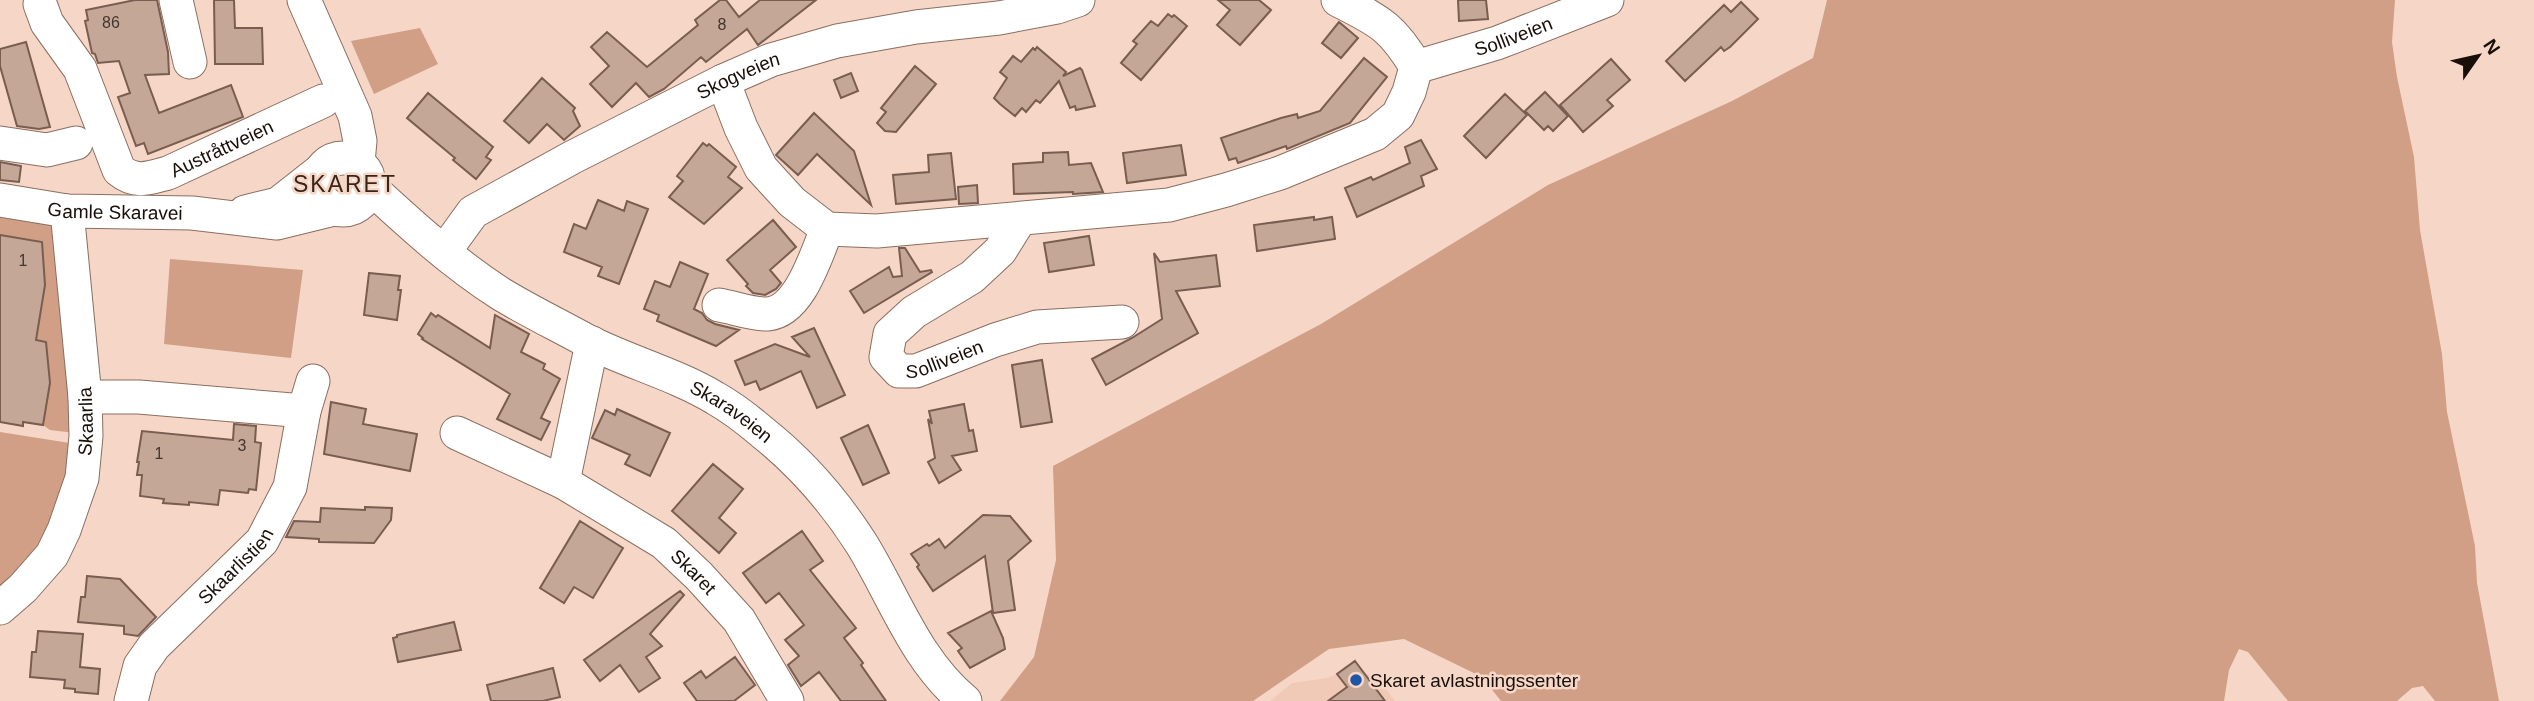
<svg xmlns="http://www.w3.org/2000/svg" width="2534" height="701" viewBox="0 0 2534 701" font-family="Arial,sans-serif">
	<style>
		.built { fill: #f0cab6 }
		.green { fill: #d09f85 }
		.building { fill: #c5a798; stroke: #785d50; stroke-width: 2 }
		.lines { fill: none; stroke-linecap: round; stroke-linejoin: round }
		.minor-casing { stroke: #8a6e60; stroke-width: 35 }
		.minor { stroke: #fff; stroke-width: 33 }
		.poi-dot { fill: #1d55a7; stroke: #f6d7c7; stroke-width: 2.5 }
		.labels { text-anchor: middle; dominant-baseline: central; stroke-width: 5; stroke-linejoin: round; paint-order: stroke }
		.number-label { font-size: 16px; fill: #44352d }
		.street-label { font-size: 19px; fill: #190f09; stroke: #f6d7c7 }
		.poi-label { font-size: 19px; fill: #190f09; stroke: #f6d7c7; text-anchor: start }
		.quarter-label { font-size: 23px; letter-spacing: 2px; fill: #3b2418; stroke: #f6d7c7 }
	</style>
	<rect width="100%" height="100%" fill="#f6d7c7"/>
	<!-- built -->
	<path class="built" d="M1355 661 1364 673 1377 677 1395 701H1270L1292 683 1327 678 1337 674Z"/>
	<!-- green -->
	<path class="green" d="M1827 0H2395L2392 42 2397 77 2414 157 2420 230 2442 354 2447 412 2475 546 2477 583 2499 701H2435L2423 686 2412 688 2397 701H2288L2248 652 2239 649 2229 670 2224 701H1501L1482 677 1404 639 1329 649 1253 701H1000L1034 657 1056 560 1053 466 1321 324 1548 185 1732 101 1813 58Z
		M420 28 438 64 374 94 351 41Z
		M0 211 49 221 57 237 75 433 50 430 43 425 50 383 46 342 36 340 45 285 42 242 0 235Z
		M170 259 303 270 291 358 164 344Z
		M0 432 76 444 48 541 0 594Z"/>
	<!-- building -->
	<path class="building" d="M135 0H157L168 52 169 74 145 75 159 113 231 85 243 117 148 154 144 143 136 146 118 97 130 93 119 61 98 63 95 54 92 53 85 21 88 20 86 10Z
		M214 0H234L235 28H262L263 64H215Z
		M720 0H726L739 17 760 0H816L758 45 747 29 706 62 701 57 664 89 649 97 636 83 612 107 590 84 609 66 591 47 607 32 647 67 698 25 695 20Z
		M1218 0H1259L1271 10 1240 45 1217 25 1230 10Z
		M1458 0H1486L1488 19 1459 21Z
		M1741 2 1758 19 1730 47 1724 51 1721 47 1685 81 1666 61 1724 5 1731 12Z
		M1168 14 1172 17 1174 15 1187 26 1141 80 1121 63 1137 44 1133 41 1151 21 1158 26Z
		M1339 22 1358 38 1341 58 1322 43Z
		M26 42 50 127 39 129 17 126 0 66V49Z
		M1037 47 1066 72 1063 76 1080 68 1082 70 1095 106 1076 110 1075 106 1070 108 1059 81 1040 103 1036 100 1026 112 1022 108 1015 116 1000 104 994 98 1007 78 1000 72 1013 56 1021 62 1033 48 1035 50Z
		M1364 58 1387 77 1350 123 1287 149 1286 146 1238 163 1236 158 1229 160 1221 138 1281 118 1297 114 1298 118 1320 111Z
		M1611 59 1630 80 1607 100 1613 106 1583 132 1560 105Z
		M915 66 936 84 896 132 885 131 877 123 886 112 881 108Z
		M851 73 858 91 841 98 834 80Z
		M542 78 575 108 573 111 580 126 564 140 547 124 529 143 504 121Z
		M1545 92 1568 116 1553 131 1548 126 1544 130 1525 111Z
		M428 93 493 147 486 157 491 160 476 179 453 160 455 158 407 118Z
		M1505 94 1527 115 1486 158 1464 136Z
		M814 113 854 151 871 205 817 154 798 175 776 155Z
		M1421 140 1437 169 1421 176 1424 186 1357 217 1345 188 1371 177 1373 180 1410 163 1405 147Z
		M703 143 707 146 709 144 736 167 728 177 742 188 704 224 669 197 683 181 677 176Z
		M1181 145 1186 175 1127 183 1123 153Z
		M1068 152 1069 165 1091 163 1103 192 1073 194V192L1014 194 1013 164 1043 162V153Z
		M951 153 956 199 896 204 893 175 929 172 928 155Z
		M0 162 21 166 19 182 0 180Z
		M977 185 978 203 959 204 958 187Z
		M598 200 624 211 627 201 648 209 619 284 598 276 602 267 564 252 574 224 586 229Z
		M1314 217V220L1332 217 1335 239 1257 251 1254 225Z
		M773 220 796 247 770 270 781 283 776 289 765 295 753 293 746 286 748 284 727 260Z
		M0 235 42 242 45 285 36 340 46 342 50 383 43 425 23 422V426L0 422Z
		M1089 236 1094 265 1049 272 1044 243Z
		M899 248H905L920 272 931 270 932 272 864 313 850 291 889 267 893 277 902 276Z
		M1154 253 1160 262 1216 255 1220 286 1176 291 1198 333 1106 385 1092 359 1132 338 1162 319Z
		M680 262 708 274 694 309 702 313 707 320 715 324 739 330 716 346 657 321 659 315 644 309 655 281 670 287Z
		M369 273 400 276 398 290H401L397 320 364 315Z
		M431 313 436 317 438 315 490 348 495 315 529 334 521 352 545 364 543 369 560 379 541 418 550 422 541 440 497 419 510 394 422 339 423 338 418 334Z
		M814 328 845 395 817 408 801 371 760 390 756 381 745 385 735 361 775 344 810 357 792 337Z
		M1042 360 1052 422 1021 427 1012 365Z
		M331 402 366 409 363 424 417 434 410 471 324 454Z
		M964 404 969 431 973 430 977 451 952 456 961 470 939 483 928 462 935 458 928 419 932 424 929 411Z
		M617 409 670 433 650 476 625 464 630 455 592 438 605 410 615 415Z
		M234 424 256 426 255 442 261 443 256 490 249 489 248 493 220 490 218 505 189 502V505L163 503 164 499 140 496 142 475H137L139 462H137L142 431 233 440Z
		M868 425 889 473 863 485 841 438Z
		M713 464 743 489 719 518 736 533 719 553 672 511Z
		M365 507 392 508 391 520 374 543 319 542V539L286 537 294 521 320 522 321 508 365 510Z
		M983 515 1010 516 1031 541 1008 561 1015 610 993 613 985 556 933 591 917 567 919 565 911 554 927 544 929 546 939 539 945 548Z
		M580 521 623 548 593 598 574 587 564 603 540 588Z
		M802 531 823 561 810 570 856 628 844 638 863 663 861 665 886 701H841L819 672 801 686 788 665 799 656 785 640 804 625 779 593 766 603 743 573Z
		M87 576 120 579 156 617 138 636 124 634V626L78 622 81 597H85Z
		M680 591 684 595 650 634 662 646 646 657 660 678 639 692 620 665 600 681 584 660Z
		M991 611 1003 638 1005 649 970 668 958 651 962 648 948 633Z
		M454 622 461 650 398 662 393 638 397 637V635Z
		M38 631 83 634 80 667 100 669 98 694 75 692V689L64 688 65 680 30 677 32 652H36Z
		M735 657 755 685 734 701H697L684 683 701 671 706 678Z
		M1355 661 1385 701H1328L1347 687 1337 674Z
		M553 668 560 697 543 701H491L487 685Z"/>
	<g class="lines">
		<!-- minor casing -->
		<g class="minor-casing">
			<g id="minor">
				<path d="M176 0 190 62"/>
				<path d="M304 0 355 116 360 141 358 162"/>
				<path id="s1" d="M40 4 47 23 80 69 119 170C136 184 149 178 168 173L323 101"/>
				<path id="s2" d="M1416 67 1497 43 1607 0"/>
				<path d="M723 81 741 128 761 168 792 202 827 229 877 231 1169 205 1226 190 1280 173 1375 134 1398 115 1409 92 1416 67C1392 26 1379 21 1338 0"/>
				<path d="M0 143 47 150 76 143"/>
				<circle cx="343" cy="184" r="26"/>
				<path id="s3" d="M369 186C411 225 453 263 501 294 529 311 560 326 589 342 629 362 677 375 715 398 731 407 748 420 762 432 801 463 834 501 861 543 894 596 915 660 965 701"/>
				<path id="s4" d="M0 200 67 211 192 213 277 223 334 209"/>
				<path d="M245 212 278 204 320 171"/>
				<path id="s5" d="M1020 219 1000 251 972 277 914 312 890 334 886 357 899 371H916L995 340 1037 327 1122 322"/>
				<path id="s6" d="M444 252 473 212 573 157 723 81 771 60 837 41 916 27 999 18 1057 7 1078 0"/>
				<path d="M719 305C732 307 755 315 768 314 800 311 816 255 827 229"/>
				<path d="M85 397H139L304 411"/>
				<path id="s7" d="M457 433 563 482 664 543 699 576 739 620 787 701"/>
				<path d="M563 482 592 343"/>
				<path id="s8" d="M0 608 23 588 52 555 64 530 82 478 86 436 85 397 67 211"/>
				<path id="s9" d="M131 701 140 666 154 646 262 541 290 487 304 411 313 381"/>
			</g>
		</g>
		<!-- minor -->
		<use href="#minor" class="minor"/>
	</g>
	<!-- markers -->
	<circle class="poi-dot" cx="1356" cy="680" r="7"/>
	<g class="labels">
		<!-- number labels -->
		<g class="number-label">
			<text x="111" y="22">86</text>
			<text x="722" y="24">8</text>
			<text x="23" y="260">1</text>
			<text x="242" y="445">3</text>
			<text x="159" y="453">1</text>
		</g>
		<!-- street labels -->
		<g class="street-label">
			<text stroke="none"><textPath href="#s2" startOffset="102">Solliveien</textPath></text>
			<text stroke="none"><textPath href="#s6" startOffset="348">Skogveien</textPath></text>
			<text stroke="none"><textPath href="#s1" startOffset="296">Austråttveien</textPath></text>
			<text stroke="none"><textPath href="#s4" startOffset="116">Gamle Skaravei</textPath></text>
			<text stroke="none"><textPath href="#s5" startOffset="266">Solliveien</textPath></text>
			<text stroke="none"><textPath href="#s3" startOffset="430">Skaraveien</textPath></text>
			<text stroke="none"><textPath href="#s8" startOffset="214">Skaarlia</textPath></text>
			<text stroke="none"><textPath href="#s9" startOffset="175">Skaarlistien</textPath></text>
			<text stroke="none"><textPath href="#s7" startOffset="276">Skaret</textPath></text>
		</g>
		<!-- poi labels -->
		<g class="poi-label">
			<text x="1370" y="680">Skaret avlastningssenter</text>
		</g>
		<!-- quarter labels -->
		<g class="quarter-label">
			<text x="345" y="184">SKARET</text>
		</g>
	</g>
	<!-- north arrow -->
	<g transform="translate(2478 56) rotate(56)" stroke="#f6d7c7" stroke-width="5" paint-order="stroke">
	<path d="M0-5L12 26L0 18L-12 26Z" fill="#190f09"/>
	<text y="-10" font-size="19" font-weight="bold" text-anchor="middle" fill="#190f09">N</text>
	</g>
</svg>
